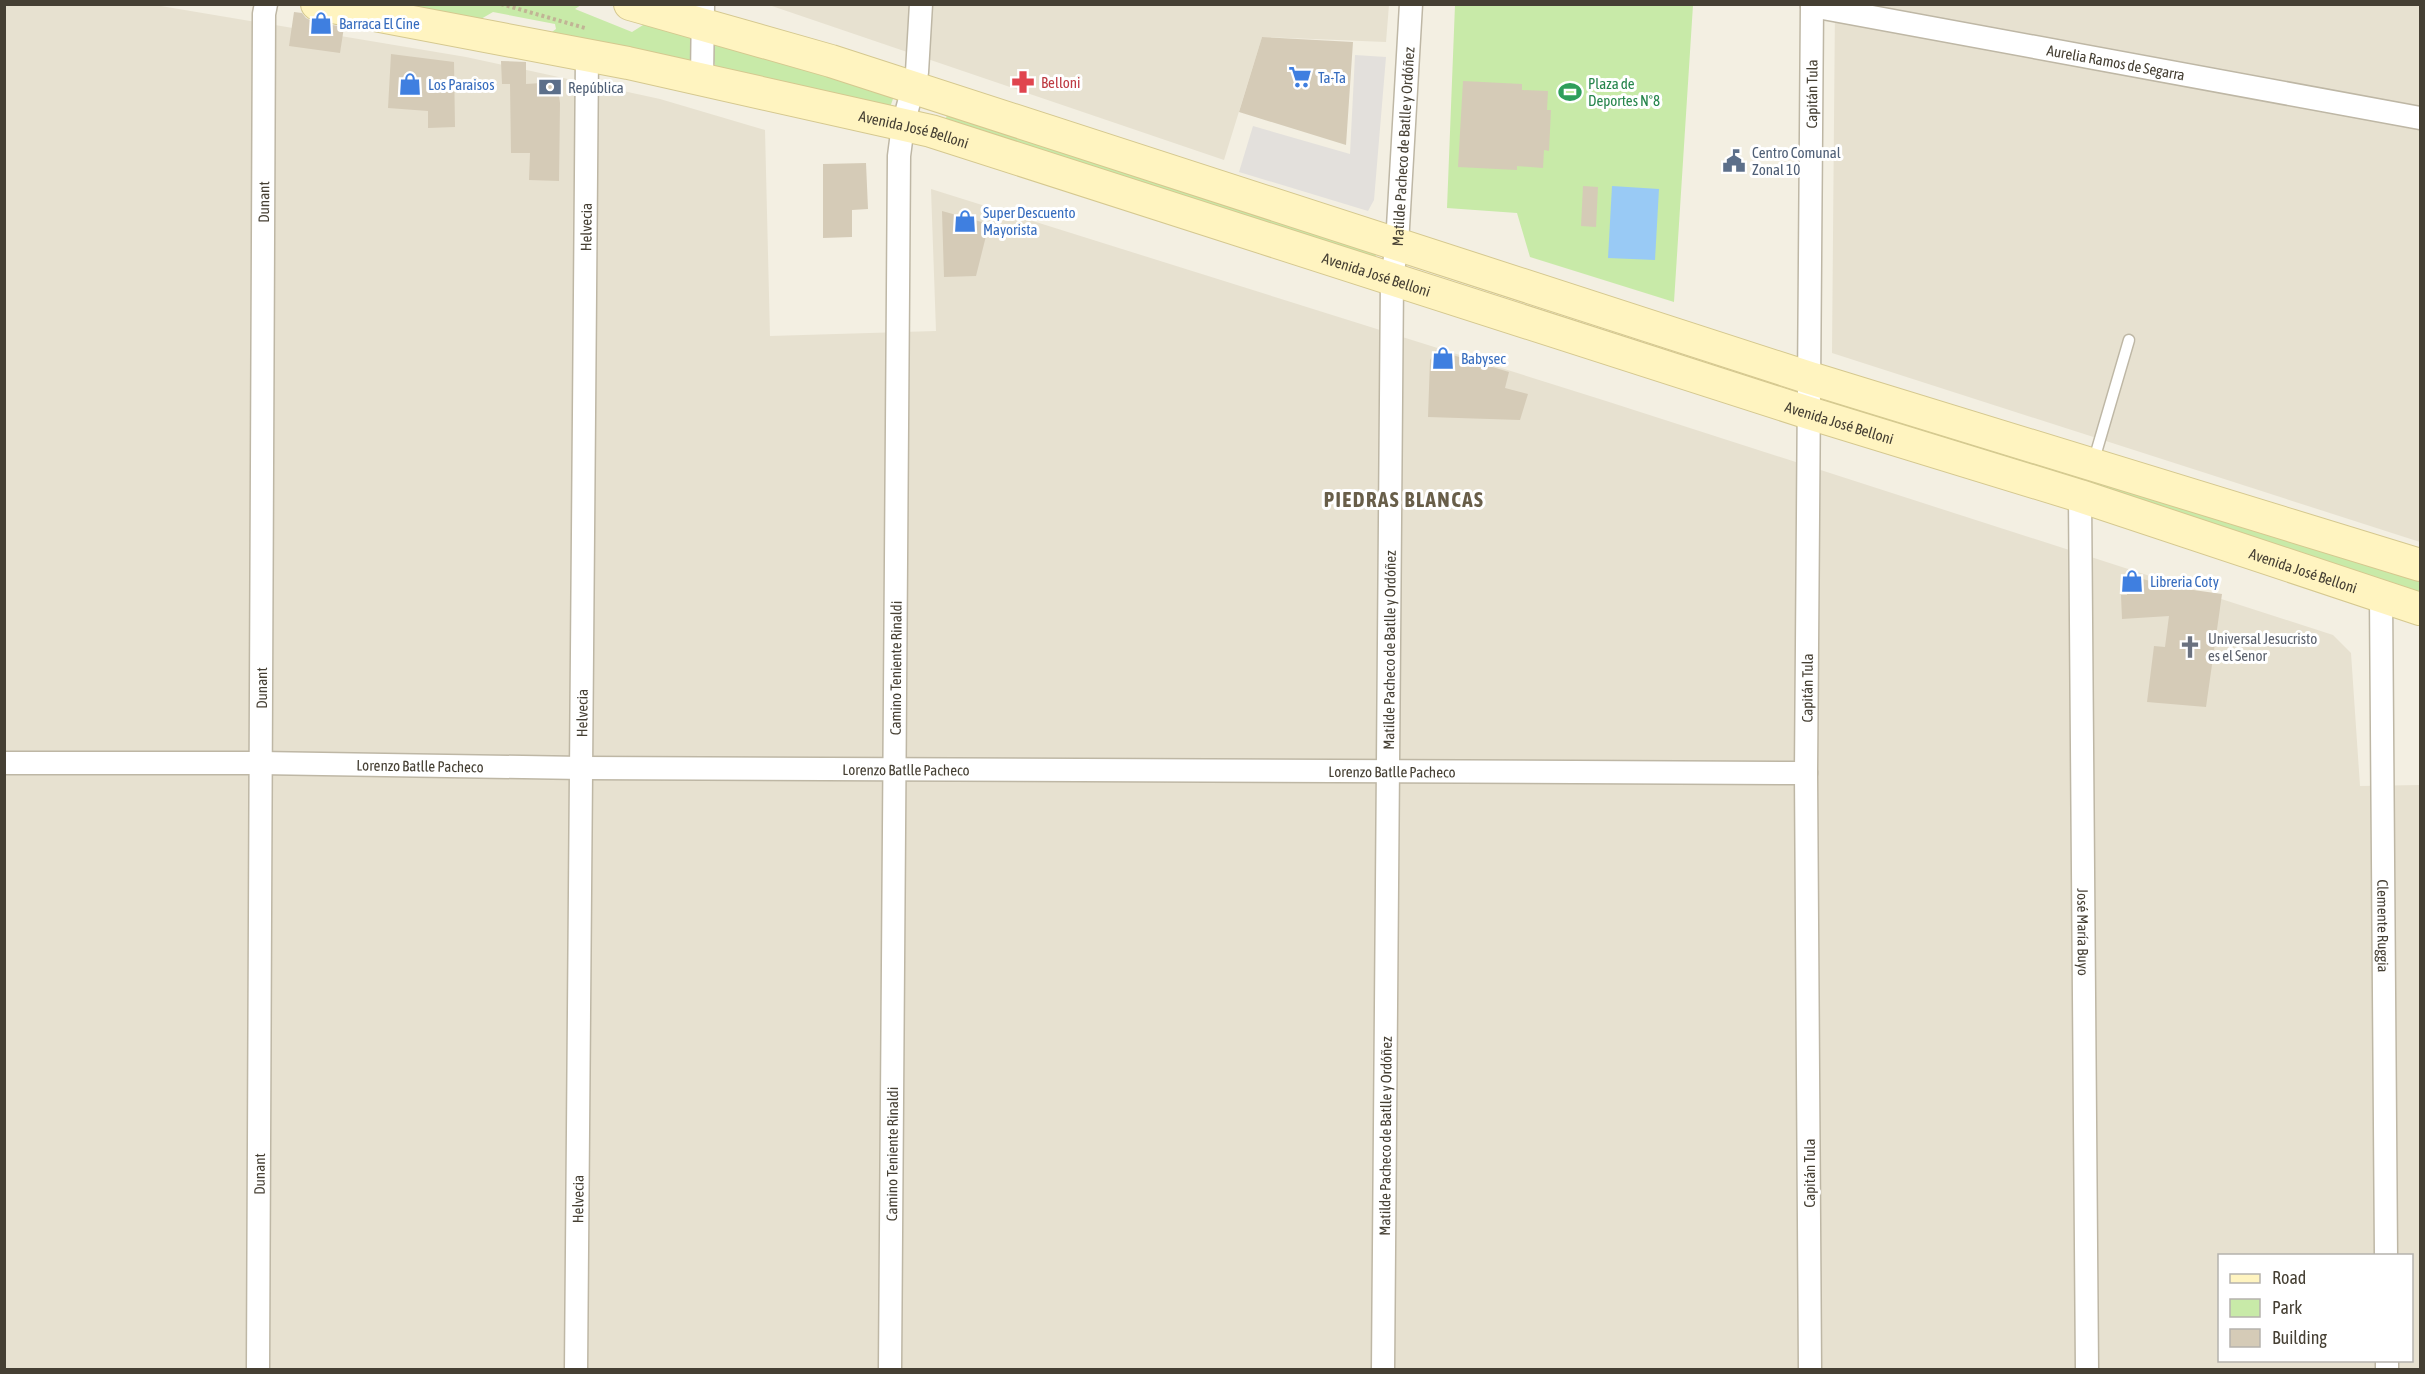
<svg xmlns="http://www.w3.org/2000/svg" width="2425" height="1374" viewBox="0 0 2425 1374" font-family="'Asap Condensed',sans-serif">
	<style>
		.residential { fill: #e7e1d0; fill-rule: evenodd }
		.green { fill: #c8eaa8 }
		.parking { fill: #e3e0dc }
		.water { fill: #99caf5 }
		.building { fill: #d5cbb7 }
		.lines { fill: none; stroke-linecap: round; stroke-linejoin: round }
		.lane-casing { stroke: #beb7a5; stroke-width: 13 }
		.street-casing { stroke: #beb7a5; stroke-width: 25 }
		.secondary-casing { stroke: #d5c88f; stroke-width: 34 }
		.path { stroke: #c1b495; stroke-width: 4; stroke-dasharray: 3 3; stroke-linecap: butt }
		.lane { stroke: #fff; stroke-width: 10 }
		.street { stroke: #fff; stroke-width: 22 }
		.secondary { stroke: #fff4c0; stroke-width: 32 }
		.labels { text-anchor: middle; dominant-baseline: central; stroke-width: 6; stroke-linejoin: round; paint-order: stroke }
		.shop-label { font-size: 15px; fill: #366cbe; stroke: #fff; text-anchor: start }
		.street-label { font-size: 15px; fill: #453f33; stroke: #fff }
		.health-label { font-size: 15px; fill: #be3a42; stroke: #fff; text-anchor: start }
		.leisure-label { font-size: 15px; fill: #27864d; stroke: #fff; text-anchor: start }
		.service-label { font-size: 15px; fill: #4e5e75; stroke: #fff; text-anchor: start }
		.worship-label { font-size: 15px; fill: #5b616d; stroke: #fff; text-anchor: start }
		.district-label { font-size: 21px; font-weight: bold; letter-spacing: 1.5px; fill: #685e49; stroke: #fff }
	</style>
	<rect width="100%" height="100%" fill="#f3efe2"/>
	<!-- residential -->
	<path class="residential" d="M149 4 466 57 660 99 765 130 770 336 936 331 931 189 1606 401 2333 635 2351 653 2360 786 2420 785V1369L5 1370V5ZM2220 1256H2412V1360H2220Z
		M769 5H1389L1386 42 1262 37 1224 160Z
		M1835 5H2420V542L1832 353Z"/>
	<!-- green -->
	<path class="green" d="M367 5H581L575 9 632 32 651 20 698 40 695 62 542 39 556 29 555 24 493 12 474 23Z
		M1455 5H1693L1674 302 1530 257 1517 213 1447 208Z
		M718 42 895 93 887 116 717 72C714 61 710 51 718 42Z
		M947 115 1377 254 1372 260 945 121Z
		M1829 393 2420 575V601L1826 402Z"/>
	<!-- parking -->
	<path class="parking" d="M1355 55 1386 57 1374 200 1368 211 1239 172 1253 126 1350 154Z"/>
	<!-- water -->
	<path class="water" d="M1612 186 1659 189 1655 260 1608 258Z"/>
	<!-- building -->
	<path class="building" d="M294 12 302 13 306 18 314 22 344 27 340 53 289 46Z
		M1262 37 1353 42 1346 145 1239 112Z
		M391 54 454 62 455 127 428 128V111L388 108Z
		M501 61 526 62V84L557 82 560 103 559 181 529 180 530 153H511L510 84H502Z
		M1463 81 1522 84V90L1548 91 1547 110H1551L1549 151 1544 150 1543 168 1517 166V170L1458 167Z
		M866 163 868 209 852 210V237L823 238V164Z
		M1583 186 1598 187 1596 227 1581 226Z
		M942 211 989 224 976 276 944 277Z
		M1436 350 1509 372 1505 388 1528 394 1520 420 1428 417 1430 360Z
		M2126 575 2179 588 2222 594 2206 707 2147 702 2154 646 2165 647 2169 616 2122 619 2121 595H2127Z"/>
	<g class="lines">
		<!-- lane casing -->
		<g class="lane-casing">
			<path id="lane" d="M2093 463 2129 340"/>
		</g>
		<!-- street casing -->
		<g class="street-casing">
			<g id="street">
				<path id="s1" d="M1812 6 2420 118"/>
				<path d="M702 79 703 4"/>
				<path id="s2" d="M2080 496 2087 1370"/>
				<path id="s3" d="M2381 596 2386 1256"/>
				<path id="s4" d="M4 763H260L582 768 1806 773"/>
				<path d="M2387 1360V1370"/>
				<path id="s5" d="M258 1370 264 14 266 4"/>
				<path id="s6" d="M576 1370 587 55"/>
				<path id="s7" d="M890 1370 899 156 903 125 917 72 921 4"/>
				<path id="s8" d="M1383 1370 1392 278 1397 244 1411 4"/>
				<path id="s9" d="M1810 1370 1806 773 1812 4"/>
			</g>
		</g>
		<!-- secondary casing -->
		<g class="secondary-casing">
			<g id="secondary">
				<path id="s10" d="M317 4 628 63 931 131 1809 413 2080 496 2420 609"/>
				<path d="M630 4 831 61 1810 378 2420 565"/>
			</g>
		</g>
		<!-- path -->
		<path class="path" d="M501 4 585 28"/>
		<!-- lane -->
		<use href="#lane" class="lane"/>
		<!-- street -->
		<use href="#street" class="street"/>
		<!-- secondary -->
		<use href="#secondary" class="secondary"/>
	</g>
	<!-- icons -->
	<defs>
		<g id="shop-bare" transform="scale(1.8)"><path d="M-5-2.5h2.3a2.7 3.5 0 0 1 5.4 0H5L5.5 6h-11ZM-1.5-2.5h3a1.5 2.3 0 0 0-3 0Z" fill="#3f7fe0" stroke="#fff" stroke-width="2.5" paint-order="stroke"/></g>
		<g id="supermarket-bare" transform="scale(1.8)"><path d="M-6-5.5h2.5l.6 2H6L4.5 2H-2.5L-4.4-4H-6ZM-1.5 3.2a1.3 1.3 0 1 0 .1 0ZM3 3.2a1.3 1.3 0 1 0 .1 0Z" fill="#3f7fe0" stroke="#fff" stroke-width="2.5" paint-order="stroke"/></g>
		<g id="pharmacy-bare" transform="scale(1.8)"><path d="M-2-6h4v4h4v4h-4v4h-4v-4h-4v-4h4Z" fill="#e0444e" stroke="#fff" stroke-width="2.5" paint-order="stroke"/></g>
		<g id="bank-bare" transform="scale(1.8)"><path d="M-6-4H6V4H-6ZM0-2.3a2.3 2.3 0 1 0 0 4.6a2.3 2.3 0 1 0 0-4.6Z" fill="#5c6f8a" stroke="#fff" stroke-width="2.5" paint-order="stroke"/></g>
		<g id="stadium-bare" transform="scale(1.8)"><path d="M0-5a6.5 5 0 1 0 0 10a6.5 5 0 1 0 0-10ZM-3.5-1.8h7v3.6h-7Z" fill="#2e9e5b" stroke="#fff" stroke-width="2.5" paint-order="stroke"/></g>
		<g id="civic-bare" transform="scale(1.8)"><path d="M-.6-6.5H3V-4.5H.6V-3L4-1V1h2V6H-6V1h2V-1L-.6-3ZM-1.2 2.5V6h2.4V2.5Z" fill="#5c6f8a" stroke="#fff" stroke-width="2.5" paint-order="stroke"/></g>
		<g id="church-bare" transform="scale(1.8)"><path d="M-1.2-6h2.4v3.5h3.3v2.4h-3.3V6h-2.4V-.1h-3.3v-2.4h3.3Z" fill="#6b7280" stroke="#fff" stroke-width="2.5" paint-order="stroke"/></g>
	</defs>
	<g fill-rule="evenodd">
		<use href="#shop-bare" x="321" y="23"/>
		<use href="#supermarket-bare" x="1300" y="77"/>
		<use href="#pharmacy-bare" x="1023" y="82"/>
		<use href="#shop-bare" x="410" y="84"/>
		<use href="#bank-bare" x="550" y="87"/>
		<use href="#stadium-bare" x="1570" y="92"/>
		<use href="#civic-bare" x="1734" y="161"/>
		<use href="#shop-bare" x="965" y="221"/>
		<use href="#shop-bare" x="1443" y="358"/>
		<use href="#shop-bare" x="2132" y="581"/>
		<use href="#church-bare" x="2190" y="647"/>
	</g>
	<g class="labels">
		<!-- shop labels -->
		<g class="shop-label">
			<text x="339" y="23">Barraca El Cine</text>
			<text x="1318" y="77">Ta-Ta</text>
			<text x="428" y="84">Los Paraisos</text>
			<text x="983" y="212">Super Descuento<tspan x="983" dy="17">Mayorista</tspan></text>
			<text x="1461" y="358">Babysec</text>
			<text x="2150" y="581">Libreria Coty</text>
		</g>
		<!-- street labels -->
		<g class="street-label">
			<text stroke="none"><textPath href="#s1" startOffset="309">Aurelia Ramos de Segarra</textPath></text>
			<text stroke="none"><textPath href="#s9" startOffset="1276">Capitán Tula</textPath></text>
			<text stroke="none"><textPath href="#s10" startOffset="610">Avenida José Belloni</textPath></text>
			<text stroke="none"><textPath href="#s8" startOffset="1224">Matilde Pacheco de Batlle y Ordóñez</textPath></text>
			<text stroke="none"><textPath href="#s5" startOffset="1168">Dunant</textPath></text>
			<text stroke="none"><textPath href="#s6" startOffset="1143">Helvecia</textPath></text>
			<text stroke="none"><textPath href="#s10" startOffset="1095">Avenida José Belloni</textPath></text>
			<text stroke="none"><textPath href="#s10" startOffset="1581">Avenida José Belloni</textPath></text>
			<text stroke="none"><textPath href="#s10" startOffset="2068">Avenida José Belloni</textPath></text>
			<text stroke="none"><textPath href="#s8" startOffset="720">Matilde Pacheco de Batlle y Ordóñez</textPath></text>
			<text stroke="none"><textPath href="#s7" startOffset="702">Camino Teniente Rinaldi</textPath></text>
			<text stroke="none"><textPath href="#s5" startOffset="682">Dunant</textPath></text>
			<text stroke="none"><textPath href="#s9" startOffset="682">Capitán Tula</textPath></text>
			<text stroke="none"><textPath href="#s6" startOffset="657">Helvecia</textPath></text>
			<text stroke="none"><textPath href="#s4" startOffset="416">Lorenzo Batlle Pacheco</textPath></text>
			<text stroke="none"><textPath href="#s4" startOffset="902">Lorenzo Batlle Pacheco</textPath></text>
			<text stroke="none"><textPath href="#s4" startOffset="1388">Lorenzo Batlle Pacheco</textPath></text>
			<text stroke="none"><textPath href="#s3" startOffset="330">Clemente Ruggia</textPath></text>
			<text stroke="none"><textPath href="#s2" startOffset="436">José María Buyo</textPath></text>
			<text stroke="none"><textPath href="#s8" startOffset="234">Matilde Pacheco de Batlle y Ordóñez</textPath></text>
			<text stroke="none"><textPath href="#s7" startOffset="216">Camino Teniente Rinaldi</textPath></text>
			<text stroke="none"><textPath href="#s5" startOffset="196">Dunant</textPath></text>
			<text transform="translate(1809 1173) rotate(-90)">Capitán Tula</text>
			<text stroke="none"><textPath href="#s6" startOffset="171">Helvecia</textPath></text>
		</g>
		<!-- health labels -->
		<g class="health-label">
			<text x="1041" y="82">Belloni</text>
		</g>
		<!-- leisure labels -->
		<g class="leisure-label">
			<text x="1588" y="83">Plaza de<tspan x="1588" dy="17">Deportes N°8</tspan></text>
		</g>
		<!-- service labels -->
		<g class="service-label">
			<text x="568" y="87">República</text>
			<text x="1752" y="152">Centro Comunal<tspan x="1752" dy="17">Zonal 10</tspan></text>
		</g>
		<!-- worship labels -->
		<g class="worship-label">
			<text x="2208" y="638">Universal Jesucristo<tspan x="2208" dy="17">es el Senor</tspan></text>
		</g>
		<!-- district labels -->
		<g class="district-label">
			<text x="1404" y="499">PIEDRAS BLANCAS</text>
		</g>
	</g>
	<!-- border -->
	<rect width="2425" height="1374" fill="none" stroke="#453f33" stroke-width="12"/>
	<!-- legend -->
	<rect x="2218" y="1254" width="195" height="108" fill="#ffffff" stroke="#b5b2ad" stroke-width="1.5"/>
	<rect x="2230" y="1274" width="30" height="9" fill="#fff4c0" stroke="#b5b2ad" stroke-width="1.5"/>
	<text x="2272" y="1284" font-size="18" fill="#453f33">Road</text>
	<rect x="2230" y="1299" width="30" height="18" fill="#c8eaa8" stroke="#b5b2ad" stroke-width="1.5"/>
	<text x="2272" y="1314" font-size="18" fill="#453f33">Park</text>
	<rect x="2230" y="1329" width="30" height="18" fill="#d5cbb7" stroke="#b5b2ad" stroke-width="1.5"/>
	<text x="2272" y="1344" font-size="18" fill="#453f33">Building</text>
</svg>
